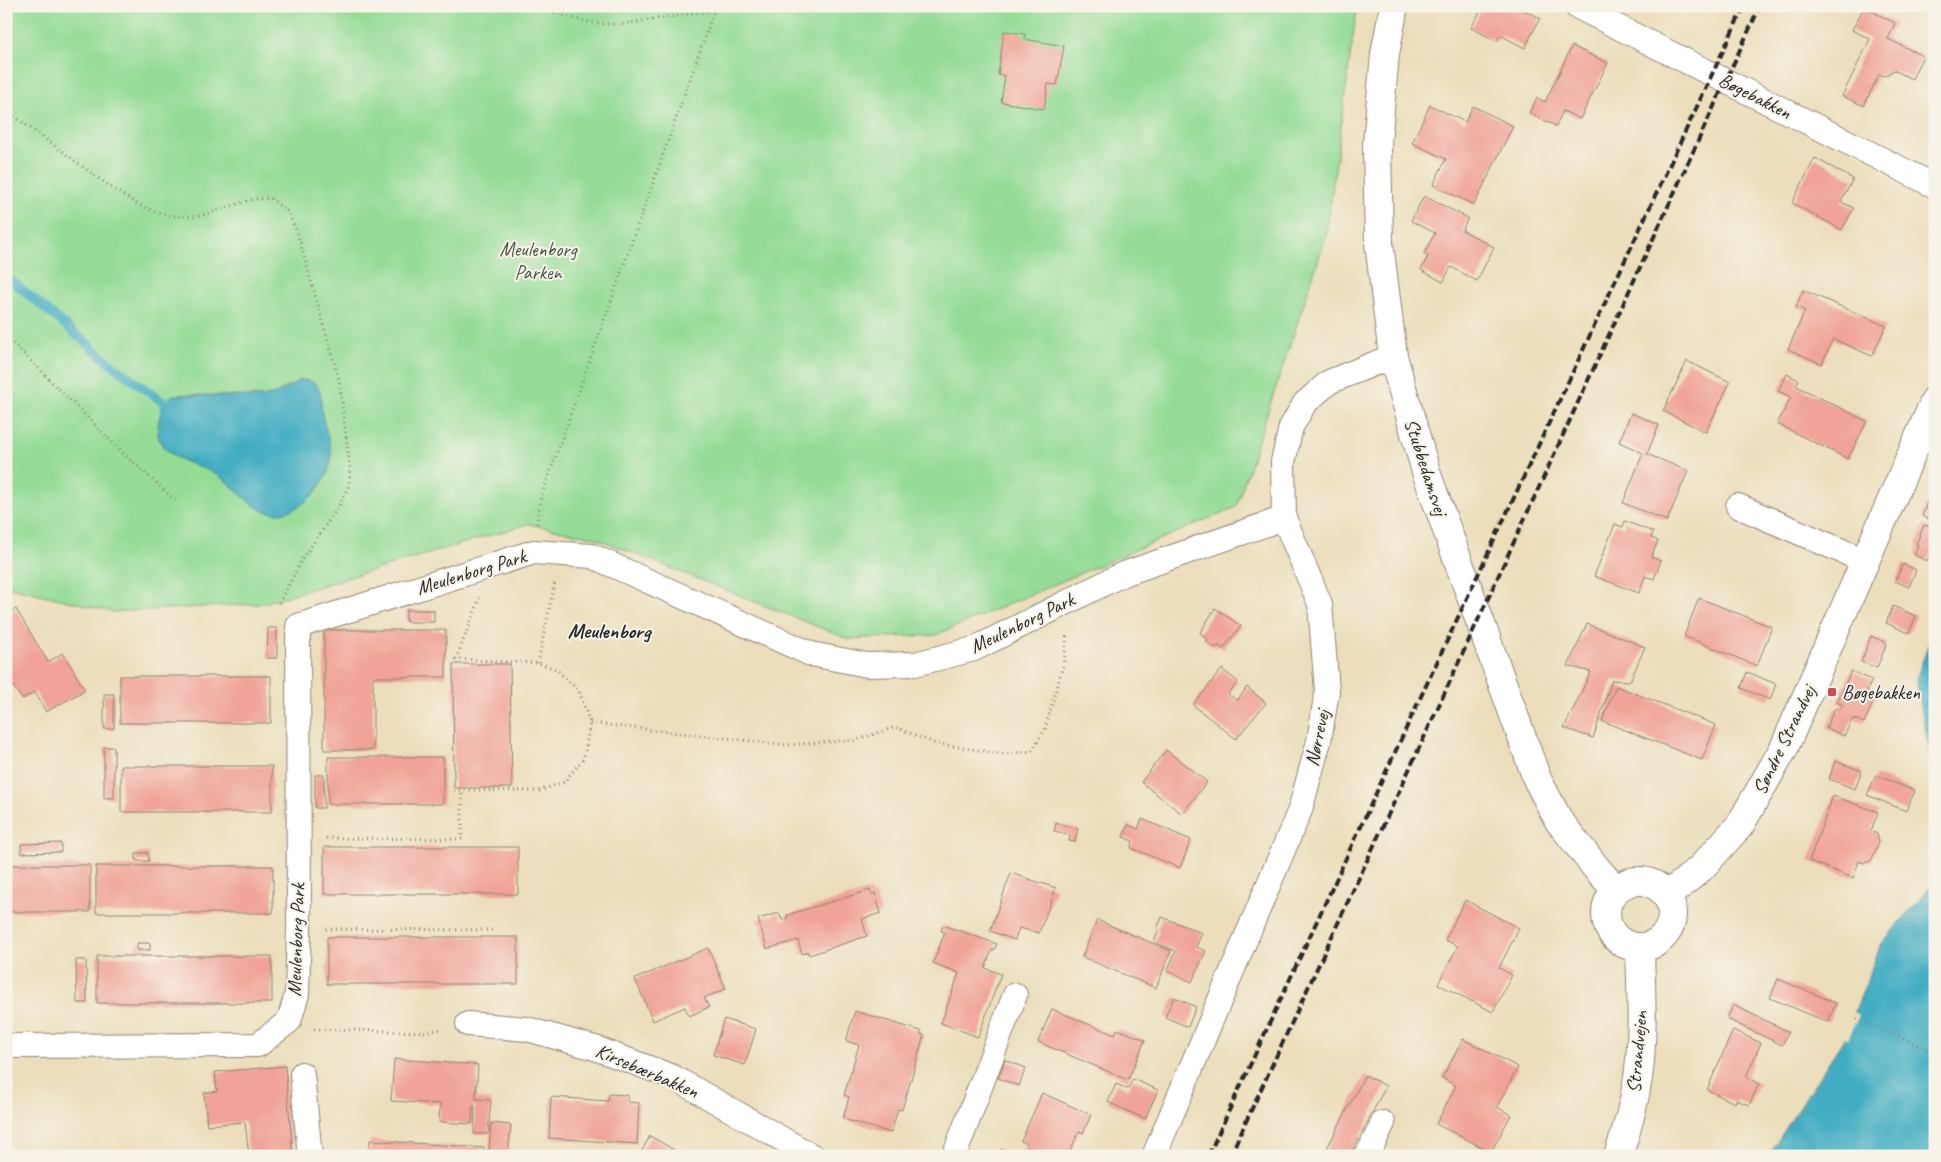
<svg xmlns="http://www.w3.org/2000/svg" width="1941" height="1162" viewBox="0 0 1941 1162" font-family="Caveat,sans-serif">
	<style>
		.green { fill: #94dc96; stroke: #608460; fill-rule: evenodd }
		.water { fill: #43adc2; stroke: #376c76 }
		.pier { fill: #ecdebb }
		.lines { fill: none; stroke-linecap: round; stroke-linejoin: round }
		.stream { stroke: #43adc2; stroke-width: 9 }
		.building { fill: #f0a396 }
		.street-casing { stroke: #8c8473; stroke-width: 26 }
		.secondary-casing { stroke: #8c8473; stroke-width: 30 }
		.path { stroke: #8c8473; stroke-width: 3; stroke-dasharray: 1 4; stroke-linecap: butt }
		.street { stroke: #fff; stroke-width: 24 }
		.secondary { stroke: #fff; stroke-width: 28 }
		.rail { stroke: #2b2b2b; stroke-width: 4; stroke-dasharray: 8 4; stroke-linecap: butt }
		.poi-dot { fill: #d1495b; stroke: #f7f3e8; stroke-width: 2 }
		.labels { text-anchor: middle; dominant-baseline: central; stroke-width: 4; stroke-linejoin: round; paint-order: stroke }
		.street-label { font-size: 20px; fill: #2b2b2b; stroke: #f7f3e8 }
		.park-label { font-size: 20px; fill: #455746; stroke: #f7f3e8 }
		.poi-label { font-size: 20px; fill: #2b2b2b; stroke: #f7f3e8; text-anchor: start }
		.neighbourhood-label { font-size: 21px; font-weight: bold; fill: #2b2b2b; stroke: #f7f3e8 }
	</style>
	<rect width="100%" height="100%" fill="#f7f3e8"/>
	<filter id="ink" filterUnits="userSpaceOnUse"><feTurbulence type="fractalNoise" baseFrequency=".02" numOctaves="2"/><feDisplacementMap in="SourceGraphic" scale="10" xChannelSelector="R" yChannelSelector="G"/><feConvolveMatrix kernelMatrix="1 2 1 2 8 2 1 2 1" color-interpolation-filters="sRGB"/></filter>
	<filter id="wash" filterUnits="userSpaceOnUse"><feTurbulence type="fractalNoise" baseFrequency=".0096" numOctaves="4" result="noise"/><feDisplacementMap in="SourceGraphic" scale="20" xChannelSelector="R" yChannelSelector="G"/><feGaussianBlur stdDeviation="1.12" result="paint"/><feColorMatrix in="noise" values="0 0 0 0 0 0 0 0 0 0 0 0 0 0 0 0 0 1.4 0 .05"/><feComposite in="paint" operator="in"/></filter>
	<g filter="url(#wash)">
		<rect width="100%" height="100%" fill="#ecdebb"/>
		<!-- green -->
		<path class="green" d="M6 6H1357L1326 237 1236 507 936 635 848 639 593 537 528 524 260 604 113 612 6 586ZM287 386 320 391 322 420 331 452V463L315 494 256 507C243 495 230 481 214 473 197 464 158 458 158 432 158 422 161 411 163 402L183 394 261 397 276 394Z"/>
		<!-- water -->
		<path class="water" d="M300 380C323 380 320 393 322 411 323 425 330 438 331 452 334 481 298 520 268 512 249 507 236 487 219 476 200 464 174 463 161 442 154 431 161 414 163 402L173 395 261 397 276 394Z
			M1935 627V782L1916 679Z
			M1935 882V1156H1768L1845 1037 1881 944Z"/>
		<!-- pier -->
		<path class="pier" d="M1852 1011 1859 1015 1848 1039 1843 1036Z"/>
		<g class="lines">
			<!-- stream -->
			<path class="stream" d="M6 276 115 367 163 402"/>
		</g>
		<g id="blocks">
			<!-- building -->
			<path class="building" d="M1483 6H1516L1540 18 1525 48 1500 35 1497 41 1471 28Z
				M1864 7 1895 23 1888 39 1923 56 1912 79 1894 70 1885 76 1879 74 1864 106 1842 96 1870 39 1852 30Z
				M1004 31 1025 34V39L1064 46 1057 85 1048 84 1044 109 1001 102 1005 76 998 75Z
				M1572 46 1608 63 1580 119 1563 111 1556 126 1529 113 1537 98 1545 102Z
				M1430 105 1465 122 1473 106 1513 126 1474 205 1433 185 1446 159 1412 143Z
				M1815 158 1853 179 1841 202 1854 208 1842 230 1792 203Z
				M1424 196 1468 218 1462 230 1494 247 1477 281 1451 267 1443 282 1421 270 1428 256 1424 254 1435 233 1411 221Z
				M1803 290 1886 326 1872 356 1833 339 1822 364 1788 349 1805 311 1796 307Z
				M1687 361 1730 382 1706 432 1663 411Z
				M1787 374 1799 380 1796 386 1867 421 1848 459 1777 424 1791 397 1778 391Z
				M1631 413 1659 425 1647 454 1688 471 1667 521 1623 503 1643 453 1619 442Z
				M1929 498 1935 500V522L1922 516Z
				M1625 521 1653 532 1651 538 1658 541 1651 557 1661 561 1654 579 1645 576 1639 593 1594 576 1615 524 1623 527Z
				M1924 525 1935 529V543L1927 561 1914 555 1918 545 1916 544Z
				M1903 564 1916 570 1909 587 1895 581Z
				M1699 598 1772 627 1757 666 1684 636Z
				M1893 606 1916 616 1909 633 1886 623Z
				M1215 608 1241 626 1223 649 1218 645 1216 648 1206 642 1208 639 1200 633Z
				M16 609 48 662 63 653 85 690 46 712 35 692 22 699 13 686 6 690V657L8 656 6 654V614Z
				M406 610H434V622H406Z
				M1587 624 1645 647 1630 681 1612 680 1593 738 1564 728 1591 672 1568 666Z
				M268 628H277V658H267Z
				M324 630H446V677H373V750H324Z
				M1871 636 1887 643 1877 668 1861 662Z
				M453 664H510L512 788H454Z
				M1222 669 1238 682 1228 694 1237 701 1247 687 1266 703 1236 739 1193 705Z
				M1851 671 1872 680 1867 691 1876 695 1864 723 1853 718 1844 736 1826 728 1835 708 1840 710 1843 705 1837 702Z
				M1747 672 1776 684 1770 700 1741 688Z
				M120 676H271V723H120Z
				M1616 686 1716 725 1702 760 1602 721Z
				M104 694H114V729H104Z
				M104 747H114V798H104Z
				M1166 750 1207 782 1182 814 1141 782Z
				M328 757H443V804H328Z
				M1835 761 1862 771 1855 789 1829 779Z
				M121 766H272V812H121Z
				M315 775H324V808H315Z
				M1876 775 1915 791 1906 811 1867 795Z
				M1833 796 1878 812 1871 831 1877 834 1879 842 1871 861 1864 863 1859 861 1853 878 1809 861Z
				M1142 819 1191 840 1180 868 1131 848 1133 841 1123 837 1128 825 1138 829Z
				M1056 823 1078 829 1075 842 1069 841 1070 835 1054 831Z
				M61 843V852L21 853V844Z
				M324 847H518V894H324Z
				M136 853H148L149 861H136Z
				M6 865H90V912H6Z
				M96 866H273V913H96Z
				M1011 873 1056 888 1039 933 1019 928 1015 940 990 931Z
				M870 890 871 894 875 893 881 913 862 919 867 936 809 955 808 952 802 954 798 940 767 949 758 919 779 913 782 920 787 919V915Z
				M1465 900 1519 928 1499 968 1512 975 1493 1012 1438 984 1458 946 1445 940Z
				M1162 917 1202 933 1196 947 1206 951 1192 982 1167 971 1176 951 1154 942 1159 930 1157 929Z
				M1097 920 1171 951 1156 988 1082 957Z
				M943 925 997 944 994 950H992L985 968 1001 974 978 1037 941 1023 959 973 933 963 945 932 941 931Z
				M327 937H518V984H327Z
				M137 943H150V950H137Z
				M708 948 726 989 704 998 709 1007 689 1016 685 1007 653 1021 635 979Z
				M97 956H272V1003H97Z
				M76 960H86L87 1003H77Z
				M1778 979 1836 1003 1828 1022 1770 998Z
				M1174 997 1196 1007 1188 1027 1165 1017Z
				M1733 1005 1789 1032 1782 1045 1727 1019Z
				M1052 1009 1115 1035 1117 1029 1145 1040 1128 1080 1038 1042Z
				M855 1011 921 1031V1034L924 1035 902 1110 898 1109 891 1133 843 1119 849 1097 844 1095 859 1045 846 1041Z
				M724 1019 756 1029 745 1065 713 1055Z
				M1733 1030 1761 1043 1746 1077 1759 1084 1749 1105 1736 1100 1735 1103 1707 1090Z
				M1463 1039 1518 1067 1497 1107 1511 1115 1491 1152 1436 1124 1456 1086 1442 1078Z
				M394 1059 478 1065 476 1099 491 1100 488 1134H474L475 1106H473L472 1124 439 1122 440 1104 391 1101Z
				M1005 1060 1026 1068 1019 1086 998 1078Z
				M285 1066 293 1156H249L245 1122 207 1125 204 1093 217 1091 215 1072Z
				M1365 1075 1386 1086 1350 1156H1323Z
				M1133 1079 1158 1090 1145 1119 1108 1102 1116 1084 1128 1089Z
				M1042 1093 1091 1115 1083 1133 1079 1131 1068 1156H1022L1027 1144 1021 1141Z
				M609 1094 628 1095V1102L639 1103 637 1144 549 1138 551 1097 608 1101Z
				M491 1123 511 1125 508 1156H369L370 1140 484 1148V1151H489Z
				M650 1136 676 1151 674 1156H639Z
				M1001 1149 1018 1156H998Z"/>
		</g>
	</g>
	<g filter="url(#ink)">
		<use href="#blocks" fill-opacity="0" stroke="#8c8473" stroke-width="1"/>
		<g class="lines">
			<!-- street casing -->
			<g class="street-casing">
				<path id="street" d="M1576 6 1935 186
					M1738 506 1865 561
					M468 1024 527 1029 595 1048 673 1077 812 1156
					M6 1046 258 1045 289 1021 297 994 299 929 298 626 534 552 592 556 811 654 867 665 915 664 974 649 1121 575 1284 518
					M302 1074 310 1156
					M954 1156 1015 995
					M1154 1156 1300 810 1319 741 1327 691 1320 604 1284 518 1283 462 1291 427 1305 403 1329 382 1393 356
					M1367 1156 1383 1123"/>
			</g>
			<!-- secondary casing -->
			<g class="secondary-casing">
				<path id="secondary" d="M1394 6 1385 54 1377 143 1379 243 1393 356 1426 472 1537 779 1559 821 1597 869 1615 889
					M1606 914a33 33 0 1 1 66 0a33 33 0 1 1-66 0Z
					M1667 896 1701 868 1740 825 1784 748 1935 400
					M1618 1156C1627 1130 1634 1104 1638 1078 1644 1035 1641 991 1640 947"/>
			</g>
			<!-- path -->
			<path class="path" d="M535 6 568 17 599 24H623L715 10
				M6 110 109 186 137 204 156 212 172 216 196 217 254 199 270 198 288 212 298 235 339 379 350 468 349 485 339 506 303 558 278 605
				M6 336 125 455 175 500
				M537 524 540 500 716 6
				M538 663 555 580
				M590 723 787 745 857 740 895 727 934 743 1002 754 1032 751 1045 729 1064 662 1067 634
				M454 790 539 791 564 782 584 758 590 723 579 691 556 669 538 663 456 659 480 598
				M326 838 462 839V790
				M326 929 493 930
				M1857 1019 1935 1052
				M314 1029 425 1032 442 1029"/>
			<!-- street -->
			<use href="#street" class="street"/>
			<!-- secondary -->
			<use href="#secondary" class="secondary"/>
			<!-- rail -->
			<path class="rail" d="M1208 1156 1416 707 1744 6
				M1230 1156 1434 716 1760 6"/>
		</g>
	</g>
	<!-- markers -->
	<rect class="poi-dot" x="1827" y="687" width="10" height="10" rx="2.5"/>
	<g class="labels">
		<!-- street labels -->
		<g class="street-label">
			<text transform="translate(1755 96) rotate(27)">Bøgebakken</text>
			<text transform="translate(1426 467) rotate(72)">Stubbedamsvej</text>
			<text transform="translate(471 572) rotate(-17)">Meulenborg Park</text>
			<text transform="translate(1022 623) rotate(-26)">Meulenborg Park</text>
			<text transform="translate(1317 738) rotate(-78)">Nørrevej</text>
			<text transform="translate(1784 740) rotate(-64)">Søndre Strandvej</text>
			<text transform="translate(296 940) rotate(-88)">Meulenborg Park</text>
			<text transform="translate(1637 1052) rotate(-85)">Strandvejen</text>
			<text transform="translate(647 1071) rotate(23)">Kirsebærbakken</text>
		</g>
		<!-- park labels -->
		<g class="park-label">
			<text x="538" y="249">Meulenborg<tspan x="538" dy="23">Parken</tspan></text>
		</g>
		<!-- poi labels -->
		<g class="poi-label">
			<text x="1842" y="692">Bøgebakken</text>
		</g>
		<!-- neighbourhood labels -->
		<g class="neighbourhood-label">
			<text x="609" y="631">Meulenborg</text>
		</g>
	</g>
	<!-- margin -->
	<rect width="1941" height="1162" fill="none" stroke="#f7f3e8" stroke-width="25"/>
</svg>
